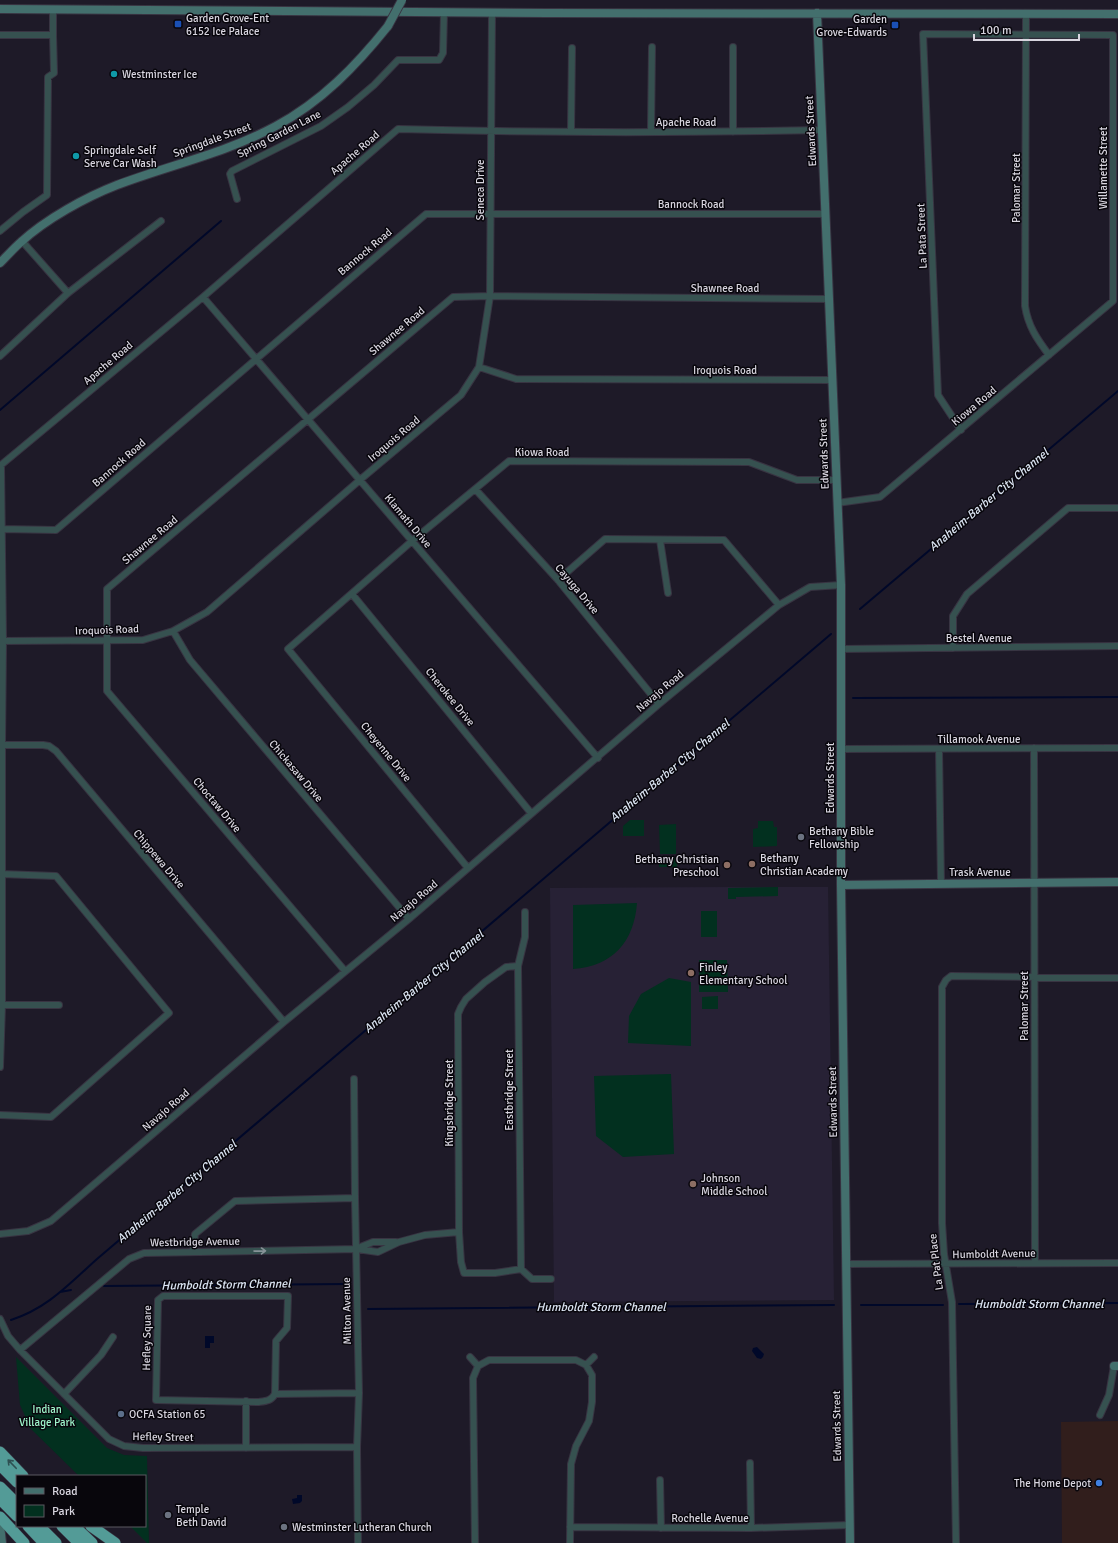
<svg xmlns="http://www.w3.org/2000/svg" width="1118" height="1543" viewBox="0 0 1118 1543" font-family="Signika,sans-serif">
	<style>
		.commercial { fill: #311e1c }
		.built { fill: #272135 }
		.green { fill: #02301f }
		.water { fill: #000829 }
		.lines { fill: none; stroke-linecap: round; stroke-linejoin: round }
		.stream { stroke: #000829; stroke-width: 2 }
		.street-casing { stroke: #383442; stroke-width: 8 }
		.secondary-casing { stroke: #383442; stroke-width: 10 }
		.highway-casing { stroke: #383442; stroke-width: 12 }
		.street { stroke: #365150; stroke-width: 6 }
		.secondary { stroke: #436f6d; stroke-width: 8 }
		.highway { stroke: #539b97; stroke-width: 11 }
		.secondary-bridge-casing { stroke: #383442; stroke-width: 10; stroke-linecap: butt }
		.secondary-bridge { stroke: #436f6d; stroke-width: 8 }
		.oneway { stroke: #879398 }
		.oneway2 { stroke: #2e5052 }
		.transit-dot { fill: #1a4fb4; stroke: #08060c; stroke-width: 1.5 }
		.culture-dot { fill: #0f9aa8; stroke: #08060c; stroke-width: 1.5 }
		.worship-dot { fill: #6b7280; stroke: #08060c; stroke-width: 1.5 }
		.education-dot { fill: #8d6e63; stroke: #08060c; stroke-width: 1.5 }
		.service-dot { fill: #5c6f8a; stroke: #08060c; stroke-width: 1.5 }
		.shop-dot { fill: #3f7fe0; stroke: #08060c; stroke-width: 1.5 }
		.labels { text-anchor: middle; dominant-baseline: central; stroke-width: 3; stroke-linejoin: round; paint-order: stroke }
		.poi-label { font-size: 11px; fill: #d8d5df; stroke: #08060c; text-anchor: start }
		.street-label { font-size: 11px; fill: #d8d5df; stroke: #08060c }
		.park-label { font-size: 11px; fill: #9ef5cb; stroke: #08060c }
		.water-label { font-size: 12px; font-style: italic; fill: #dbe4f2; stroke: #08060c }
	</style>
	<rect width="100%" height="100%" fill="#1e1a28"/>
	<!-- commercial -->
	<path class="commercial" d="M1118 1421V1543H1062L1061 1422Z"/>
	<!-- built -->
	<path class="built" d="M728 887H828L834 1300 554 1302 550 888Z"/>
	<!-- green -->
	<path class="green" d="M630 820H644V836H623V826Z
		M758 821H773L774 827H777V846L753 847V829L758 828Z
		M676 824V854H660L659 825Z
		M659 857H677V867H659Z
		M778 887V896L736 897V899H728V888Z
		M637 903C634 942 613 966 573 969V905Z
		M701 911H717V937H701Z
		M699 960H727L728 992H699Z
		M669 978 691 982V1046L628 1043 629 1016 641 994Z
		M718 996V1009H702V997Z
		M671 1074 674 1154 623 1157 596 1136 594 1076Z
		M16 1357 107 1448 124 1455 147 1456 149 1543H147L130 1526H145V1476H79L31 1429 20 1405Z"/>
	<!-- water -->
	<path class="water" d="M205 1336H214V1343H210V1348H205Z
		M757 1347 764 1354 763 1357 761 1359 757 1358 752 1351 753 1348Z
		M297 1495H302V1501L300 1503 293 1504 292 1499 297 1498Z"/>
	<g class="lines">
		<!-- stream -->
		<path class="stream" d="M0 410 221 221
			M860 609 1118 391
			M853 698 1118 697
			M104 1286 347 1284
			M60 1292 71 1290
			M959 1304 1118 1303
			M861 1305H943
			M368 1309 834 1305
			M11 1320C48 1308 69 1284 97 1259L831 634"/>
		<!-- street casing -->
		<g class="street-casing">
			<path id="street" d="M1026 14 1025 306C1028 326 1037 339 1049 355
				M0 35H53V9
				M733 47V132
				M571 131 572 48
				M651 132 652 47
				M237 199 230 174 232 171 321 126 348 107 374 85 398 60H439L443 53 444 12
				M0 231 23 212 47 195 48 77 54 73 53 35
				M22 241 68 293
				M203 297 598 758
				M0 356 68 293 161 221
				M479 367 490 296 492 12
				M476 490 558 580 659 704
				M837 503 880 497 1113 301V35L923 34 938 395 961 430
				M1 529 56 530 426 214H825
				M660 540 668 593
				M558 580 605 539 724 540 779 605
				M352 594 531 813
				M173 631 190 660 409 919
				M0 641 143 640 173 631 207 612 361 479 461 395 479 367 516 379 832 380
				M953 648V616L967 594 1068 508H1118
				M841 649 1118 646
				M2 745H43L49 746 56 751 284 1022
				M1034 748 1035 1263
				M841 749 1118 748
				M939 749 941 884
				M468 868 288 649 412 541 509 461 749 462 797 480H836
				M518 966 506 967 485 982 466 999 461 1007 458 1014 459 1232 461 1262 464 1273H495L521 1269 532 1279H551
				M345 971 107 691V589L453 297 490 296 829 299
				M2 1005H59
				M0 1067 2 1005V745L3 641 1 465 203 297 398 129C540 133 681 133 822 130
				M354 1079 355 1198 359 1393 357 1447 358 1543
				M0 1115 51 1117 169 1013 56 876 1 874
				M0 1234 28 1231 51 1221 284 1022 409 919 659 704 779 605 810 587 841 585
				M358 1248 373 1242H396
				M193 1252 195 1234 235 1201 355 1198
				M846 1264 1118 1263
				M521 1269 518 966 525 937V912
				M163 1296H288L287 1328 276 1341 275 1394C271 1401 266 1401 258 1402L156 1400 158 1300Z
				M0 1319 8 1336 20 1350 109 1439 124 1446 143 1448 357 1447
				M20 1350 129 1259 144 1253 357 1249 378 1252 399 1242 425 1235 459 1232
				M470 1357 478 1366
				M586 1365 594 1357
				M64 1394 101 1355 113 1337
				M275 1394 359 1393
				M1100 1415 1109 1395 1114 1366
				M246 1448V1401
				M750 1463 751 1528
				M660 1480 661 1528
				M570 1527 751 1528 850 1525
				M475 1543 473 1378 478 1366 489 1360H576L586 1365 592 1375V1402L589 1421 576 1446 571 1464 570 1543
				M956 1543 952 1302 944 1254 942 1223V987L946 980 951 976 1118 978"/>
		</g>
		<!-- secondary casing -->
		<g class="secondary-casing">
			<path id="secondary" d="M0 9 548 13 1118 14
				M817 13 841 585V885L850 1543
				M0 263C7 256 14 248 21 242 46 219 86 197 117 185 170 165 226 153 276 126 321 102 356 66 388 26
				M841 885 1118 882
				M1114 1366H1118
				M0 1525 2 1543"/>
		</g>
		<!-- highway casing -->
		<g class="highway-casing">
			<path id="highway" d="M0 1452 23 1476
				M0 1465 17 1482
				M0 1487 17 1504
				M0 1499 17 1516
				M0 1517 24 1543
				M28 1526 44 1543
				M39 1526 56 1543
				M62 1526 79 1543
				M74 1526 92 1543
				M91 1526 115 1543"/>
		</g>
		<!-- street -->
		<use href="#street" class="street"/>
		<!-- secondary -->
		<use href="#secondary" class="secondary"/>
		<!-- highway -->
		<use href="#highway" class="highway"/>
		<!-- secondary-bridge casing -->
		<g class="secondary-bridge-casing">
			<path id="secondary-bridge" d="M388 26 402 0"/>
		</g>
		<!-- secondary-bridge -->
		<use href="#secondary-bridge" class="secondary-bridge"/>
	</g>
	<!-- one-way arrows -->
	<defs><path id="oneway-shaft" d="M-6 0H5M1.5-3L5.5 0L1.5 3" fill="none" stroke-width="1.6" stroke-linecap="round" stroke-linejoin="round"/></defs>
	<use class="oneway" href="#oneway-shaft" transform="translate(260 1251) rotate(-1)"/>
	<use class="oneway2" href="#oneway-shaft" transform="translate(12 1464) rotate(-134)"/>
	<!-- markers -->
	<g class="transit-dot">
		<rect x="174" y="20" width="8" height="8" rx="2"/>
		<rect x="891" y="21" width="8" height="8" rx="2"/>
	</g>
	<g class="culture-dot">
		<circle cx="114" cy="74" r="4"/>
		<circle cx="76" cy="156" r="4"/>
	</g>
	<g class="worship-dot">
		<circle cx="801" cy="837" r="4"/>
		<circle cx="168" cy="1515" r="4"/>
		<circle cx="284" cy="1527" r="4"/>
	</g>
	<g class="education-dot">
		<circle cx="752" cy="864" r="4"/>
		<circle cx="727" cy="865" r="4"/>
		<circle cx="691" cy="973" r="4"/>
		<circle cx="693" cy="1184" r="4"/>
	</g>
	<circle class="service-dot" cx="121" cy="1414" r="4"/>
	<circle class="shop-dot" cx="1099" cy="1483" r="4"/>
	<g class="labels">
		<!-- poi labels -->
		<g class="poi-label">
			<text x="186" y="18">Garden Grove-Ent<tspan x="186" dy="13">6152 Ice Palace</tspan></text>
			<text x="887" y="19" text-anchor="end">Garden<tspan x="887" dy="13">Grove-Edwards</tspan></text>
			<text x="122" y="74">Westminster Ice</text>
			<text x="84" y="150">Springdale Self<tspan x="84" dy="13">Serve Car Wash</tspan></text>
			<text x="809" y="831">Bethany Bible<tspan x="809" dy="13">Fellowship</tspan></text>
			<text x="760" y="858">Bethany<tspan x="760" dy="13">Christian Academy</tspan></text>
			<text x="719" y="859" text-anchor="end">Bethany Christian<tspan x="719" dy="13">Preschool</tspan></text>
			<text x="699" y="967">Finley<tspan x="699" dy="13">Elementary School</tspan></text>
			<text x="701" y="1178">Johnson<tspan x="701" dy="13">Middle School</tspan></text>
			<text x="129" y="1414">OCFA Station 65</text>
			<text x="1091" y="1483" text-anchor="end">The Home Depot</text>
			<text x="176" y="1509">Temple<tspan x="176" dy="13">Beth David</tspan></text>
			<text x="292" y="1527">Westminster Lutheran Church</text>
		</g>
		<!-- street labels -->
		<g class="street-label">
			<text x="686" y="122">Apache Road</text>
			<text transform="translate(811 131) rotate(-93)">Edwards Street</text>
			<text transform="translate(279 134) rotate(-27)">Spring Garden Lane</text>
			<text transform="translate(212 140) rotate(-20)">Springdale Street</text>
			<text transform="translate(355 153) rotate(-41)">Apache Road</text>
			<text transform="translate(1103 168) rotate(-90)">Willamette Street</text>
			<text transform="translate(1016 188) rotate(-90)">Palomar Street</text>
			<text transform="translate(480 190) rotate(-90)">Seneca Drive</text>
			<text x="691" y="204">Bannock Road</text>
			<text transform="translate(922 236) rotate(-92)">La Pata Street</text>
			<text transform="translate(365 252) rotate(-40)">Bannock Road</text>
			<text x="725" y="288">Shawnee Road</text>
			<text transform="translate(397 331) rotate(-40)">Shawnee Road</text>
			<text transform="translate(108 363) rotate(-40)">Apache Road</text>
			<text x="725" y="370">Iroquois Road</text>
			<text transform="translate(974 406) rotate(-40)">Kiowa Road</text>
			<text transform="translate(394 439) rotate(-40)">Iroquois Road</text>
			<text x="542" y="452">Kiowa Road</text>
			<text transform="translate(824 454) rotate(-92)">Edwards Street</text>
			<text transform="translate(119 463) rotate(-41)">Bannock Road</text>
			<text transform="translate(408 521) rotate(50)">Klamath Drive</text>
			<text transform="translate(150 540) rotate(-40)">Shawnee Road</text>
			<text transform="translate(577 589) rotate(50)">Cayuga Drive</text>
			<text transform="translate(107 630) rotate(-2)">Iroquois Road</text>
			<text x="979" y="638">Bestel Avenue</text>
			<text transform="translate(660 691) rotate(-40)">Navajo Road</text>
			<text transform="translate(450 697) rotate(51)">Cherokee Drive</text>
			<text x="979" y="739">Tillamook Avenue</text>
			<text transform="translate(386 752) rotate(51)">Cheyenne Drive</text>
			<text transform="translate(296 771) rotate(50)">Chickasaw Drive</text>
			<text transform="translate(830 778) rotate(-90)">Edwards Street</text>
			<text transform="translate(217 805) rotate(50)">Choctaw Drive</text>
			<text transform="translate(159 859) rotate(50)">Chippewa Drive</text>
			<text x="980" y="872">Trask Avenue</text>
			<text transform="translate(414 901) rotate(-40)">Navajo Road</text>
			<text transform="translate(1024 1006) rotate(-90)">Palomar Street</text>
			<text transform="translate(509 1090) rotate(-90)">Eastbridge Street</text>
			<text transform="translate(833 1102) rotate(-91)">Edwards Street</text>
			<text transform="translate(449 1103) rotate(-90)">Kingsbridge Street</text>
			<text transform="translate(166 1110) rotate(-41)">Navajo Road</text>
			<text transform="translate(195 1242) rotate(-1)">Westbridge Avenue</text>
			<text transform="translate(994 1254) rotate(-1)">Humboldt Avenue</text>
			<text transform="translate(936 1262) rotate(-97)">La Pat Place</text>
			<text transform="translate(347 1311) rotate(-91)">Milton Avenue</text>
			<text transform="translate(147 1338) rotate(-89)">Hefley Square</text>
			<text transform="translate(837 1426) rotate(-91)">Edwards Street</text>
			<text transform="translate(163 1437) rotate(1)">Hefley Street</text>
			<text x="710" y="1518">Rochelle Avenue</text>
		</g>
		<!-- park labels -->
		<g class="park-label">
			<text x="47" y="1409">Indian<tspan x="47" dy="13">Village Park</tspan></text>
		</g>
		<!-- water labels -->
		<g class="water-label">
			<text transform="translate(989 500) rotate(-40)">Anaheim-Barber City Channel</text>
			<text transform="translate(670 771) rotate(-40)">Anaheim-Barber City Channel</text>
			<text transform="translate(424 982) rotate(-40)">Anaheim-Barber City Channel</text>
			<text transform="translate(177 1192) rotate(-40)">Anaheim-Barber City Channel</text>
			<text transform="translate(226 1285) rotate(-1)">Humboldt Storm Channel</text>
			<text x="1039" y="1304">Humboldt Storm Channel</text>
			<text x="601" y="1307">Humboldt Storm Channel</text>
		</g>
	</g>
	<!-- legend -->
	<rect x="16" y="1475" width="130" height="52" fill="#08060c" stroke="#5b5960"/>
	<rect x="24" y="1488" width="20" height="6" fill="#436f6d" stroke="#5b5960"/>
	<text x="52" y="1495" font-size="12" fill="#d8d5df">Road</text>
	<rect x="24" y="1505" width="20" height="12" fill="#02301f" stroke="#5b5960"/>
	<text x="52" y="1515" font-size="12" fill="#d8d5df">Park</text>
	<!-- scale -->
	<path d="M974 34v6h105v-6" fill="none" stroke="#d8d5df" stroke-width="2"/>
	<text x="980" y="34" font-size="12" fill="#d8d5df" stroke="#08060c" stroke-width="3" paint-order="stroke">100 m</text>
</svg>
